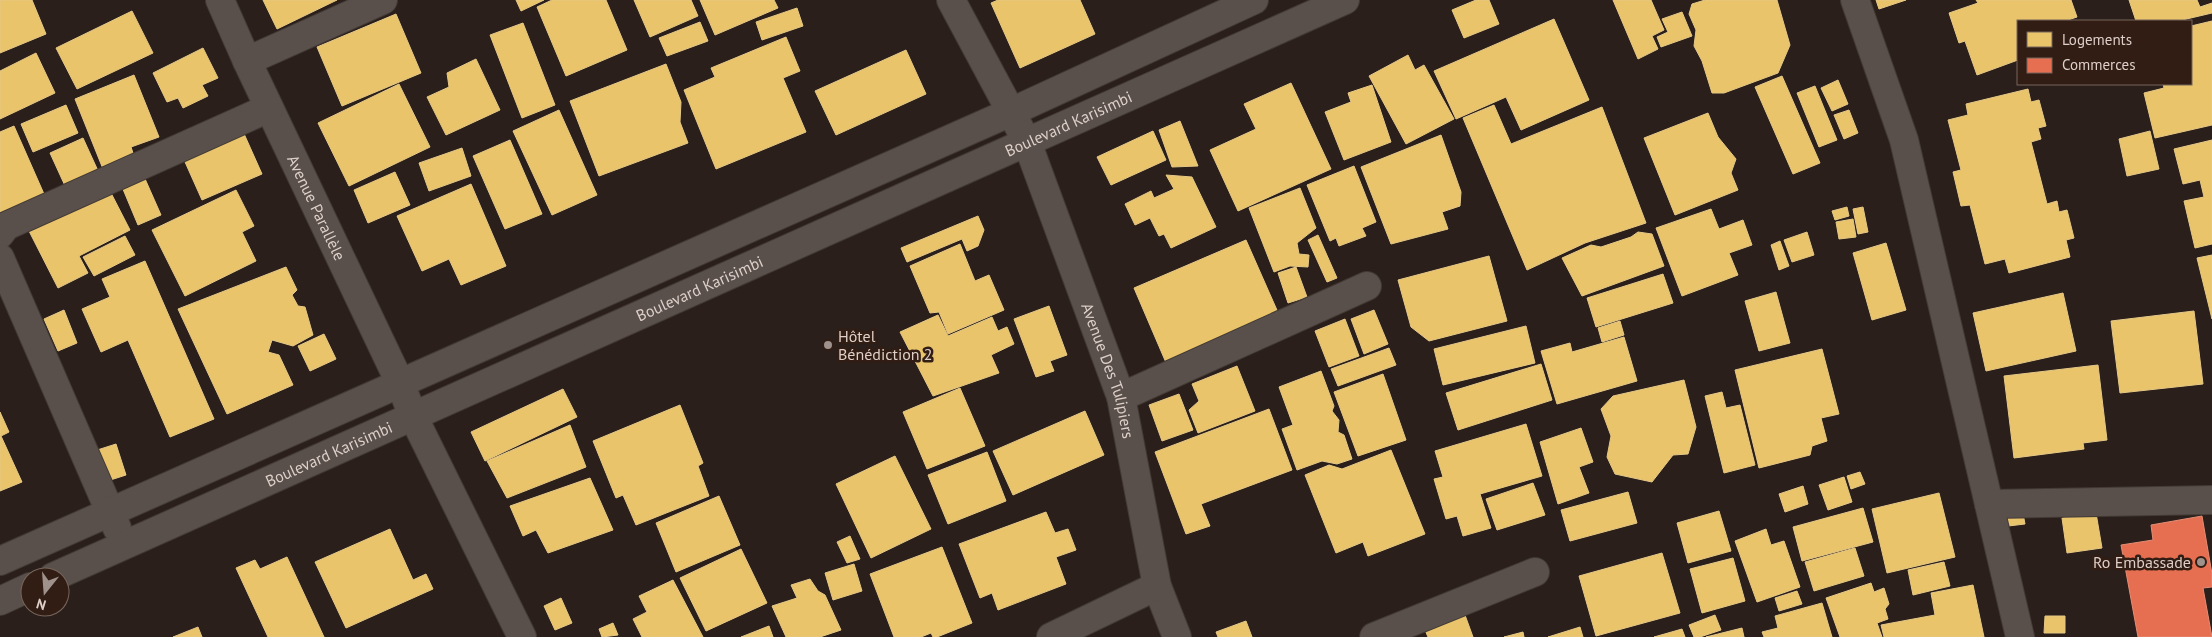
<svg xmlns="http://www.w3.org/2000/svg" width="2212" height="637" viewBox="0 0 2212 637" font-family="'PT Sans',sans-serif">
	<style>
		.homes { fill: #e9c46a; stroke: #e6c886 }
		.shops { fill: #e76f51; stroke: #e48c75 }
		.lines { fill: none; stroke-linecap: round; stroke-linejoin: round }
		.minor-casing { stroke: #433a35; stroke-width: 30 }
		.minor { stroke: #59504b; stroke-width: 28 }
		.poi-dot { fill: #9f928c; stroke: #311d13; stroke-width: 2 }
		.labels { text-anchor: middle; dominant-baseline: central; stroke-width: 5; stroke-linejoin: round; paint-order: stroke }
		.street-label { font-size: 16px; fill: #ded0c9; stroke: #311d13 }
		.poi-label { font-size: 16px; fill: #ded0c9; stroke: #311d13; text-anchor: start }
	</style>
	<rect width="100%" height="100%" fill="#2a1f1a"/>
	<!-- homes -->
	<path class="homes" d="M0 0H32L46 34 0 53Z
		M263 0H337L277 29Z
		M516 0H544L521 11Z
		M552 0H606L627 50 566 76 537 7Z
		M634 0H691L698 16 650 37Z
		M700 0H774L778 8 715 35Z
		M998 0H1080L1095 34 1020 68 991 3Z
		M1476 0H1489L1499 24 1464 38 1452 10Z
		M1613 0H1651L1664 30 1652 36 1658 49 1638 59Z
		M1705 0H1777L1790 45 1778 73 1724 93H1712L1702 61 1694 46 1696 30 1689 14 1692 4Z
		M1876 0H1906L1879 9Z
		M1976 0H2071L2077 17 2065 21H2018V60L1977 75 1965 41 1959 43 1949 13 1978 3Z
		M2129 0H2197L2200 7 2212 3V13L2178 21H2136Z
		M797 8 803 26 762 40 756 22Z
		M132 11 153 53 77 89 56 48Z
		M1682 12 1692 36 1661 47 1657 37 1668 32 1662 19Z
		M396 14 421 73 342 106 317 47Z
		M1554 19 1589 100 1521 130 1506 97 1456 119 1434 71Z
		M2212 21V125L2155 138 2144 93 2164 88 2163 84H2191V26Z
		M700 22 708 41 667 56 659 38Z
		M523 23 555 105 522 118 490 35Z
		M786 37 800 71 783 78 806 132 716 169 684 90 715 77 711 68Z
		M203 48 218 78 202 85 208 96 183 108 178 98 167 102 153 73Z
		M906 50 926 94 836 135 815 91Z
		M36 53 55 93 0 119V71Z
		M1408 55 1415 70 1424 65 1454 119 1406 144 1369 76Z
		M476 59 500 110 446 135 427 97 449 87 447 73Z
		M666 64 681 102 680 122 688 143 599 176 570 101Z
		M134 75 159 137 131 147 134 156 103 169 75 99Z
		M1782 76 1820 163 1793 174 1755 87Z
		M1838 80 1848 104 1832 111 1821 88Z
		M1291 83 1331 169 1238 211 1210 150 1256 129 1244 104Z
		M399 84 430 147 349 186 318 123Z
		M1372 85 1391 142 1344 160 1325 112 1351 102 1348 93Z
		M1815 86 1837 140 1819 147 1797 93Z
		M2028 89 2031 102 2039 100 2046 126 2038 128 2041 139 2031 142 2047 204 2057 201 2059 212 2067 210 2074 238 2066 240 2070 257 2009 273 2005 259 1985 264 1970 205 1961 206 1953 172 1961 170 1948 120 1968 115 1966 104Z
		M66 105 78 133 33 152 21 124Z
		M1494 105 1511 144 1602 107 1646 223 1585 243 1527 270 1463 118Z
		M559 110 597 195 552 215 513 131Z
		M1849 110 1858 133 1844 139 1834 115Z
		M1708 113 1718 137 1736 159 1731 173 1738 190 1675 215 1644 138Z
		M1180 121 1198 166 1172 167 1159 130Z
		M14 126 44 194 0 214V132Z
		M241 127 262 174 202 200 181 153Z
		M1153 131 1166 160 1111 185 1097 157Z
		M2150 131 2159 169 2127 176 2119 139Z
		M1441 135 1461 192 1460 206 1442 212 1448 229 1391 244 1361 167Z
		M83 138 99 173 66 188 50 153Z
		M510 140 542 214 505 229 473 156Z
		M2212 140V244L2195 248 2184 201 2204 197 2200 180 2183 184 2174 149Z
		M462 148 471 176 429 191 419 163Z
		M1354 166 1376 222 1362 228 1366 236 1339 246 1336 238 1330 241 1307 185Z
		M142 172 161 215 138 225 120 182Z
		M395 172 410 205 368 223 354 190Z
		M1166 175 1192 177 1216 227 1171 248 1164 234 1159 236 1150 218 1135 225 1125 204 1151 191 1154 198 1174 189Z
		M471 184 506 266 461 285 449 259 422 271 397 216Z
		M1300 188 1316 228 1297 243 1299 254 1309 255 1308 267 1290 266 1274 272 1249 208Z
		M236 190 254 226 242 232 256 261 185 296 152 230Z
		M110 191 130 230 79 256 88 273 58 288 29 231Z
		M1847 207 1849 216 1835 220 1832 211Z
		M1863 207 1868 232 1858 234 1853 209Z
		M1711 209 1719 229 1743 220 1752 245 1729 253 1738 275 1682 296 1656 228Z
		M978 216 984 230 978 246 967 251 962 239 907 262 901 248Z
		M1853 219 1856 237 1839 239 1836 222Z
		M1638 232 1652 234 1664 266 1582 296 1562 258 1591 245 1601 247 1631 237Z
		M1807 232 1814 255 1792 262 1784 240Z
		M1318 235 1337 278 1327 282 1308 240Z
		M125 236 135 255 94 276 83 257Z
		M1246 240 1280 317 1167 365 1134 288Z
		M1780 241 1789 266 1779 270 1771 245Z
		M1886 243 1906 310 1872 320 1853 253Z
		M960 244 975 281 989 275 1004 310 948 334 939 312 930 313 910 266Z
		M2212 255V319L2197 258Z
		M1489 256 1507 321 1429 341 1411 327 1398 280Z
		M145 261 214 419 170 437 128 340 101 352 82 309 110 297 102 279Z
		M286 267 297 290 292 295 298 306 305 307 313 335 293 346 272 340 268 352 279 355 293 385 227 414 178 309Z
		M1296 267 1307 297 1288 303 1278 273Z
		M1663 274 1673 303 1596 327 1587 298Z
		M1776 292 1790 343 1759 351 1745 301Z
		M2063 293 2076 351 1986 371 1973 313Z
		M1049 306 1067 355 1050 361 1054 371 1036 377 1014 319Z
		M64 310 77 343 58 351 44 319Z
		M1374 310 1388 344 1364 354 1351 319Z
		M2194 311 2203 384 2120 393 2111 321Z
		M938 315 948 336 992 317 998 331 1007 327 1014 344 991 355 999 373 933 396 900 332Z
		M1345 319 1359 356 1329 367 1315 331Z
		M1620 321 1624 335 1602 342 1598 328Z
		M1526 326 1535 363 1443 385 1434 349Z
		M324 334 336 359 310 371 298 346Z
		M1624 337 1637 381 1557 404 1541 351 1570 343 1572 352Z
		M1389 348 1396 365 1338 386 1331 369Z
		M1822 349 1839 414 1821 418 1827 441 1812 446 1810 455 1759 468 1735 370Z
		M1541 364 1552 400 1458 430 1446 393Z
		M2098 365 2107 440 2083 443 2084 449 2014 458 2004 376Z
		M1237 366 1255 411 1198 433 1189 410 1199 401 1192 384Z
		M1321 371 1334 406 1332 411 1339 420 1338 432 1344 435 1352 459 1337 464 1322 461 1297 470 1282 429 1293 425 1279 387Z
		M1383 374 1406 440 1358 456 1334 392Z
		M1684 380 1696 427 1688 454 1673 455 1652 482 1615 474 1607 457 1611 436 1601 409 1613 396Z
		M960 388 985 446 927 469 903 412Z
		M563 389 577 417 485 461 471 432Z
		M1722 392 1726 408 1740 405 1755 465 1724 473 1705 396Z
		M1179 394 1193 430 1162 441 1149 405Z
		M680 405 703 463 698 466 709 496 636 525 623 495 616 498 593 441Z
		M1269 409 1292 470 1201 504 1210 526 1186 534 1155 452Z
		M1085 411 1104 455 1013 495 993 451Z
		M0 412 9 432 1 436 22 482 0 491Z
		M1526 424 1542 476 1480 494 1491 528 1463 536 1457 516 1446 519 1434 479 1443 477 1435 451Z
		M570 425 586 467 507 498 487 461Z
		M1581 428 1593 462 1579 467 1589 493 1558 504 1540 442Z
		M116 444 126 475 101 483 91 452Z
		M1391 450 1425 534 1368 556 1363 542 1336 553 1305 475 1329 465 1342 469Z
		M987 452 1006 501 948 524 928 475Z
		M895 456 931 529 871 558 836 484Z
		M1860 472 1865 484 1851 489 1847 476Z
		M1844 477 1852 502 1828 510 1819 485Z
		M590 478 613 530 548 553 536 530 523 536 510 506Z
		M1533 483 1545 515 1497 530 1486 499Z
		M1803 486 1808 504 1785 512 1779 494Z
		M1628 492 1637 523 1570 541 1561 510Z
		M1939 493 1955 557 1887 573 1872 509Z
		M719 496 740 545 676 572 656 523Z
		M1863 508 1873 542 1802 561 1793 527Z
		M2022 508 2025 524 2000 527 1998 511Z
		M1719 511 1731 551 1688 563 1677 523Z
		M1046 512 1055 533 1068 529 1076 550 1056 557 1066 584 998 610 992 593 980 598 959 544Z
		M2096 513 2102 548 2067 553 2062 518Z
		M390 529 413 580 426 574 433 589 346 628 315 562Z
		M1766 529 1771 545 1784 541 1800 587 1757 602 1735 541Z
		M850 536 860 559 847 563 837 542Z
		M942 547 972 623 937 637H933L931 633 921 637H894L870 574Z
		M1855 548 1864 576 1814 591 1805 562Z
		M741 549 767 603 706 631 680 578Z
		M1662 553 1680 613 1596 636 1579 576Z
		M287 557 324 637H268L236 568 255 560 260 569Z
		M1733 558 1745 601 1702 613 1690 569Z
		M1944 562 1950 586 1913 595 1908 570Z
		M854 564 862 591 833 600 825 573Z
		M810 579 818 591 825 595 841 630 820 637H786L772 606 797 598 791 585Z
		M673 580 703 637H642L633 619 647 612 639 596Z
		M1871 583 1874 592 1884 588 1889 604 1885 609 1888 619 1877 623 1882 637H1840L1826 598Z
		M1973 585 1984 637H1884L1881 625 1935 615 1931 593Z
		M1797 591 1802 604 1779 611 1775 598Z
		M561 598 572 623 555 630 544 606Z
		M1822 603 1832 637H1764L1762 632 1778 628 1775 616Z
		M1465 615 1473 637H1428L1425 630Z
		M1715 615 1721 630 1700 637H1694L1689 625Z
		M2045 616H2065V633H2044Z
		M1246 621 1252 637H1218L1216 632Z
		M613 623 618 635 602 637 599 629Z
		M769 626 773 637H741Z
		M198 627 202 637H173Z
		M1580 627 1583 637H1548Z
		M1742 628 1744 637H1706Z
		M1682 629 1685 637H1654Z
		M1523 632 1524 637H1504Z"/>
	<!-- shops -->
	<path class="shops" d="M2202 516 2212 574V587L2203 588 2212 637H2138L2121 545 2153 540 2151 525Z"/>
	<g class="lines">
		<!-- minor casing -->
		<g class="minor-casing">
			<g id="minor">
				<path id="s1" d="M220 0 247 61 400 383 413 416 522 637"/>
				<path id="s2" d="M951 0 1027 142 1121 397 1157 586 1177 637"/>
				<path d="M1855 0 1904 140 2020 637"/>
				<path d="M247 61 383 0"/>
				<path d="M0 234 6 226 269 108"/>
				<path d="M0 258 117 528"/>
				<path d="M1121 397 1367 286"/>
				<path d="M1989 504 2212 500"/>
				<path d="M0 561 1011 112 1254 0"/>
				<path id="s3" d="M53 577 1345 0"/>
				<path d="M0 601 30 587"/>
				<path d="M1051 637 1157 586"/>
				<path d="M1374 637 1535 572"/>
			</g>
		</g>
		<!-- minor -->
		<use href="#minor" class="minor"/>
	</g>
	<!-- markers -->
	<g class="poi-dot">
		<circle cx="828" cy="345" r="5"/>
		<circle cx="2201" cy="562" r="5"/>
	</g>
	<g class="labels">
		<!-- street labels -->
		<g class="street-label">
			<text stroke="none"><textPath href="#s3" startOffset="1112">Boulevard Karisimbi</textPath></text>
			<text stroke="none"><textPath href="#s1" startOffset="229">Avenue Parallèle</textPath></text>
			<text stroke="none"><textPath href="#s3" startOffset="708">Boulevard Karisimbi</textPath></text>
			<text stroke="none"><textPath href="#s2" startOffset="404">Avenue Des Tulipiers</textPath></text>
			<text stroke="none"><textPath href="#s3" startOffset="302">Boulevard Karisimbi</textPath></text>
		</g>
		<!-- poi labels -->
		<g class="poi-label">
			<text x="838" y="336">Hôtel<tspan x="838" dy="18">Bénédiction 2</tspan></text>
			<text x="2191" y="562" text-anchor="end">Ro Embassade</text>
		</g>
	</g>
	<!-- legend -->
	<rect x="2017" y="20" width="175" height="65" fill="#311d13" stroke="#76655c"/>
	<rect x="2027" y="32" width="25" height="15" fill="#e9c46a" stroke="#76655c"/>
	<text x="2062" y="45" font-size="15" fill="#ded0c9">Logements</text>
	<rect x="2027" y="58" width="25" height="15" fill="#e76f51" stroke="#76655c"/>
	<text x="2062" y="70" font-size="15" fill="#ded0c9">Commerces</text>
	<!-- north arrow -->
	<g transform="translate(45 592) rotate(197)"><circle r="24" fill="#311d13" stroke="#76655c"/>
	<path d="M0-4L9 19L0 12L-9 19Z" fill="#9f928c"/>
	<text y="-8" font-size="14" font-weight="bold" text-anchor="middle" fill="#ded0c9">N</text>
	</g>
</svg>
